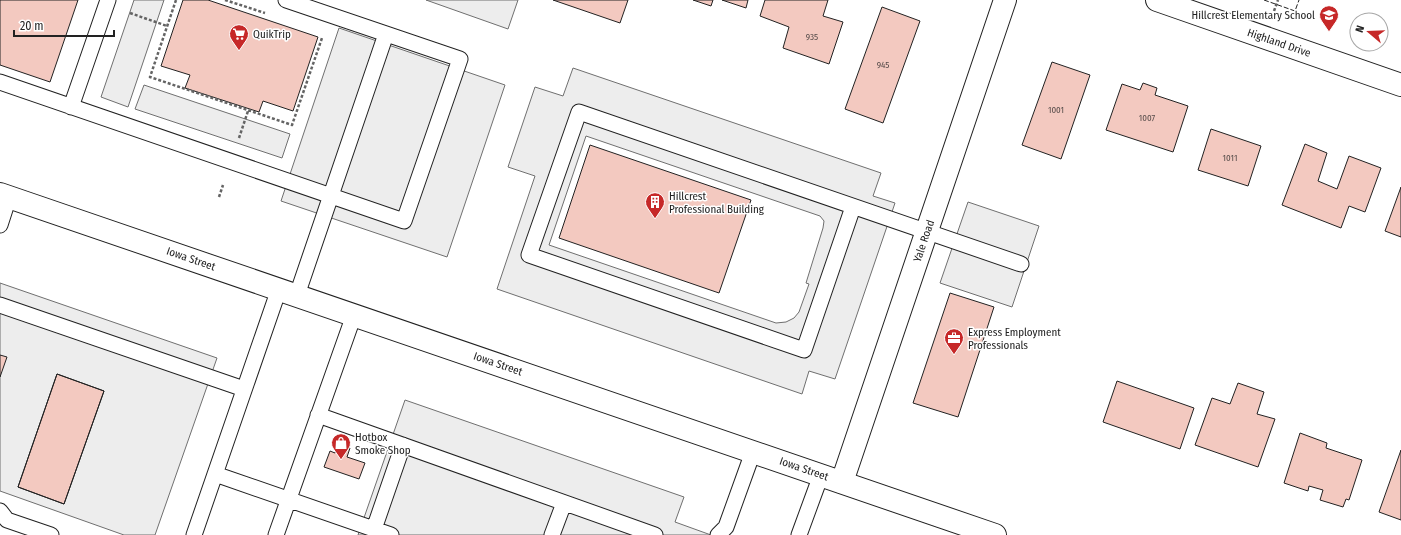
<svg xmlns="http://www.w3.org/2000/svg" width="1401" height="535" viewBox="0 0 1401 535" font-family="'Fira Sans Condensed',sans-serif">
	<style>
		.parking { fill: #ededed; stroke: #6f6f6f; fill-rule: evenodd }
		.building { fill: #f3c9c0; stroke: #222 }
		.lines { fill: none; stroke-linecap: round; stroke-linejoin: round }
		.service-casing { stroke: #222; stroke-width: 17 }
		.minor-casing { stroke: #222; stroke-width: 24 }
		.trunk-casing { stroke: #222; stroke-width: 24 }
		.path { stroke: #646464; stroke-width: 2.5; stroke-dasharray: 3 2; stroke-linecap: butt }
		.service { stroke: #fff; stroke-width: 15 }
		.minor { stroke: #fff; stroke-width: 22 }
		.trunk { stroke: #fff; stroke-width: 22 }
		.fence { stroke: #222; stroke-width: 1; stroke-dasharray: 5 2; stroke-linecap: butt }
		.labels { text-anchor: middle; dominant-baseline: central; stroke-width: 3; stroke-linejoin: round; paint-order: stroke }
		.number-label { font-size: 9px; fill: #564c4a }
		.poi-label { font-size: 11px; fill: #222; stroke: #fff; text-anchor: start }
		.street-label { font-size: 11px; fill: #222; stroke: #fff }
	</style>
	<rect width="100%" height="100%" fill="#fff"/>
	<!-- parking -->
	<path class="parking" d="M134 0H164L128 107 101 97Z
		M426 0H518L508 29Z
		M339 28 505 85 447 257 281 201Z
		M573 68 881 173 873 196 895 203 835 379 809 371 802 394 497 289 535 176 508 167 535 87 563 96ZM586 136 820 216 824 221 823 228 806 283 809 284 799 312 794 318 786 322 776 323 549 245Z
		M144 85 290 134 282 158 135 109Z
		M968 202 1039 226 1012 307 940 283Z
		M0 283 217 358 155 535H124L0 491Z
		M405 400 684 497 675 522 711 535H358Z"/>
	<!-- building -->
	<path class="building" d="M0 0H78L50 82 0 65Z
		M183 0H208L318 37 293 111 263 101 259 112 185 88 190 75 161 66Z
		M553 0H628L620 23Z
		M693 0H713L711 6Z
		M722 0H748L746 8Z
		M765 0H828L823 16 843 22 829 64 783 48 789 27 760 16Z
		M882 7 920 21 883 123 845 109Z
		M1052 62 1090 75 1061 159 1022 145Z
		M1143 83 1157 88 1155 95 1188 106 1173 152 1106 130 1122 84 1140 90Z
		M1211 129 1261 146 1248 186 1198 170Z
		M1305 144 1327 153 1318 181 1337 189 1349 156 1381 168 1365 212 1349 206 1341 228 1282 205Z
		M590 145 751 200 719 293 559 238Z
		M1401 187V237L1385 231Z
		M950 293 994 307 958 417 913 403Z
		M0 355 7 357 0 377Z
		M57 374 104 391 64 504 18 487Z
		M57 374 104 391 64 504 18 487Z
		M1117 381 1194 408 1180 449 1103 422Z
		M1238 383 1264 392 1257 414 1275 419 1258 467 1195 445 1212 398 1230 404Z
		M1300 433 1327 443 1326 448 1362 460 1349 500 1346 499 1343 507 1320 500 1323 490 1309 486 1308 491 1284 483Z
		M338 444 350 448 347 457 365 463 359 479 324 467 330 451 335 453Z
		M1401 450V520L1379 512Z"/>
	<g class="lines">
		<!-- service casing -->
		<g class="service-casing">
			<path id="service" d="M0 82 404 221 460 59 286 0
				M71 107 108 0
				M853 207 804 350 529 255 579 112 1021 264
				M0 225 9 197
				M297 295 386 34
				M0 305 244 389
				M318 415 655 535
				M215 474 391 535
				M0 511 7 520 51 535
				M374 529 403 445
				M194 535 279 289
				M276 535 354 315
				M552 535 564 503
				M718 535 726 527 753 452
				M799 535 821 475"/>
		</g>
		<!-- minor casing -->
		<g class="minor-casing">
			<path id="minor" d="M1157 0 1401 85
				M842 482 1005 0"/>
		</g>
		<!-- trunk casing -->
		<g class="trunk-casing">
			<path id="trunk" d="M0 194 995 535"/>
		</g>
		<!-- path -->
		<path class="path" d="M176 0 150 77 292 125 322 38
			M225 0 265 13
			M1274 11 1278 0
			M130 13 167 26
			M239 138 248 111
			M219 197 223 185"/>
		<!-- service -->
		<use href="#service" class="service"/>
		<!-- minor -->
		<use href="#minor" class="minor"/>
		<!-- trunk -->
		<use href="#trunk" class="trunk"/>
		<!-- fence -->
		<path class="fence" d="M1264 0 1295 11 1299 0"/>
	</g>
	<!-- icons -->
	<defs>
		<g id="school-pin" transform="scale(1)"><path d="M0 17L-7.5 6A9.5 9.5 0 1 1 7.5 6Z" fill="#c62828" stroke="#fff"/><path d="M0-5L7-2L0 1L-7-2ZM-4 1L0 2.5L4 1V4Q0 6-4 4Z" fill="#fff"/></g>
		<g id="supermarket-pin" transform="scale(1)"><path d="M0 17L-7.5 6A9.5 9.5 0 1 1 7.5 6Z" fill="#c62828" stroke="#fff"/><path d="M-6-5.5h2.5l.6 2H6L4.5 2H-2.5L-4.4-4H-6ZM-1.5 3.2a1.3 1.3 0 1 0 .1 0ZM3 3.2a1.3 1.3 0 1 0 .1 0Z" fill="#fff"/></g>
		<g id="building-pin" transform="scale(1)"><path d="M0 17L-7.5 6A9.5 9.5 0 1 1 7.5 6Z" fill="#c62828" stroke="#fff"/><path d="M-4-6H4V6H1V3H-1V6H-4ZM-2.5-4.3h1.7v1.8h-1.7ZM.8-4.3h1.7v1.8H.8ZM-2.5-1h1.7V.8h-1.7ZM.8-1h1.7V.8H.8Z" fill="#fff"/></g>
		<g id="office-pin" transform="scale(1)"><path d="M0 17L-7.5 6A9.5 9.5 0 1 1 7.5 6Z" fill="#c62828" stroke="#fff"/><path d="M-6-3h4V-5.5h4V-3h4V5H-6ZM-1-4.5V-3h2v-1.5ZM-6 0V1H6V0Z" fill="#fff"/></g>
		<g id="shop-pin" transform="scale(1)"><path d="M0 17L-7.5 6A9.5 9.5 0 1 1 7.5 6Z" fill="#c62828" stroke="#fff"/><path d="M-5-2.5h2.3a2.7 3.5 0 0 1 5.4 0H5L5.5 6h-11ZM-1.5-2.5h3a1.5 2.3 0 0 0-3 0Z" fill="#fff"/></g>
	</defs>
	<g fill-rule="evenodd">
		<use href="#school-pin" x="1329" y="15"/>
		<use href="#supermarket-pin" x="239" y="34"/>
		<use href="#building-pin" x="655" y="202"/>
		<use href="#office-pin" x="954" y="338"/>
		<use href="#shop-pin" x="341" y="443"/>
	</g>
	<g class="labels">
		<!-- number labels -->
		<g class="number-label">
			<text x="812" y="37">935</text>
			<text x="883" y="65">945</text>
			<text x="1056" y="110">1001</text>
			<text x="1147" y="118">1007</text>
			<text x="1230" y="158">1011</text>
		</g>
		<!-- poi labels -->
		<g class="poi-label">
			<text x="1315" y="15" text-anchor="end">Hillcrest Elementary School</text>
			<text x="253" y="34">QuikTrip</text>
			<text x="669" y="196">Hillcrest<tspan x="669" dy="13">Professional Building</tspan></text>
			<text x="968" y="332">Express Employment<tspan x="968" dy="13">Professionals</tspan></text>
			<text x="355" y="437">Hotbox<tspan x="355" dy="13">Smoke Shop</tspan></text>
		</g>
		<!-- street labels -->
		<g class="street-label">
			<text transform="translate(1279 43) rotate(19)">Highland Drive</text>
			<text transform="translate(924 241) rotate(-71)">Yale Road</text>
			<text transform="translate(191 259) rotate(19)">Iowa Street</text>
			<text transform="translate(498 364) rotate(19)">Iowa Street</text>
			<text transform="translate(804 469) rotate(19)">Iowa Street</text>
		</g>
	</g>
	<!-- north arrow -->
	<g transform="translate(1369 32) rotate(289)"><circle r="19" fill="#ffffff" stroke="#a7a7a7"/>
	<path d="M0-3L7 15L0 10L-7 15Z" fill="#c62828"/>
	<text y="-6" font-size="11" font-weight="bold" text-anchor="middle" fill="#222222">N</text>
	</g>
	<!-- scale -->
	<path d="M14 30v6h100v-6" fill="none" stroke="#222222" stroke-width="2"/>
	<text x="20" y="30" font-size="12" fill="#222222" stroke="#ffffff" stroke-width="3" paint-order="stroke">20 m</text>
</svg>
